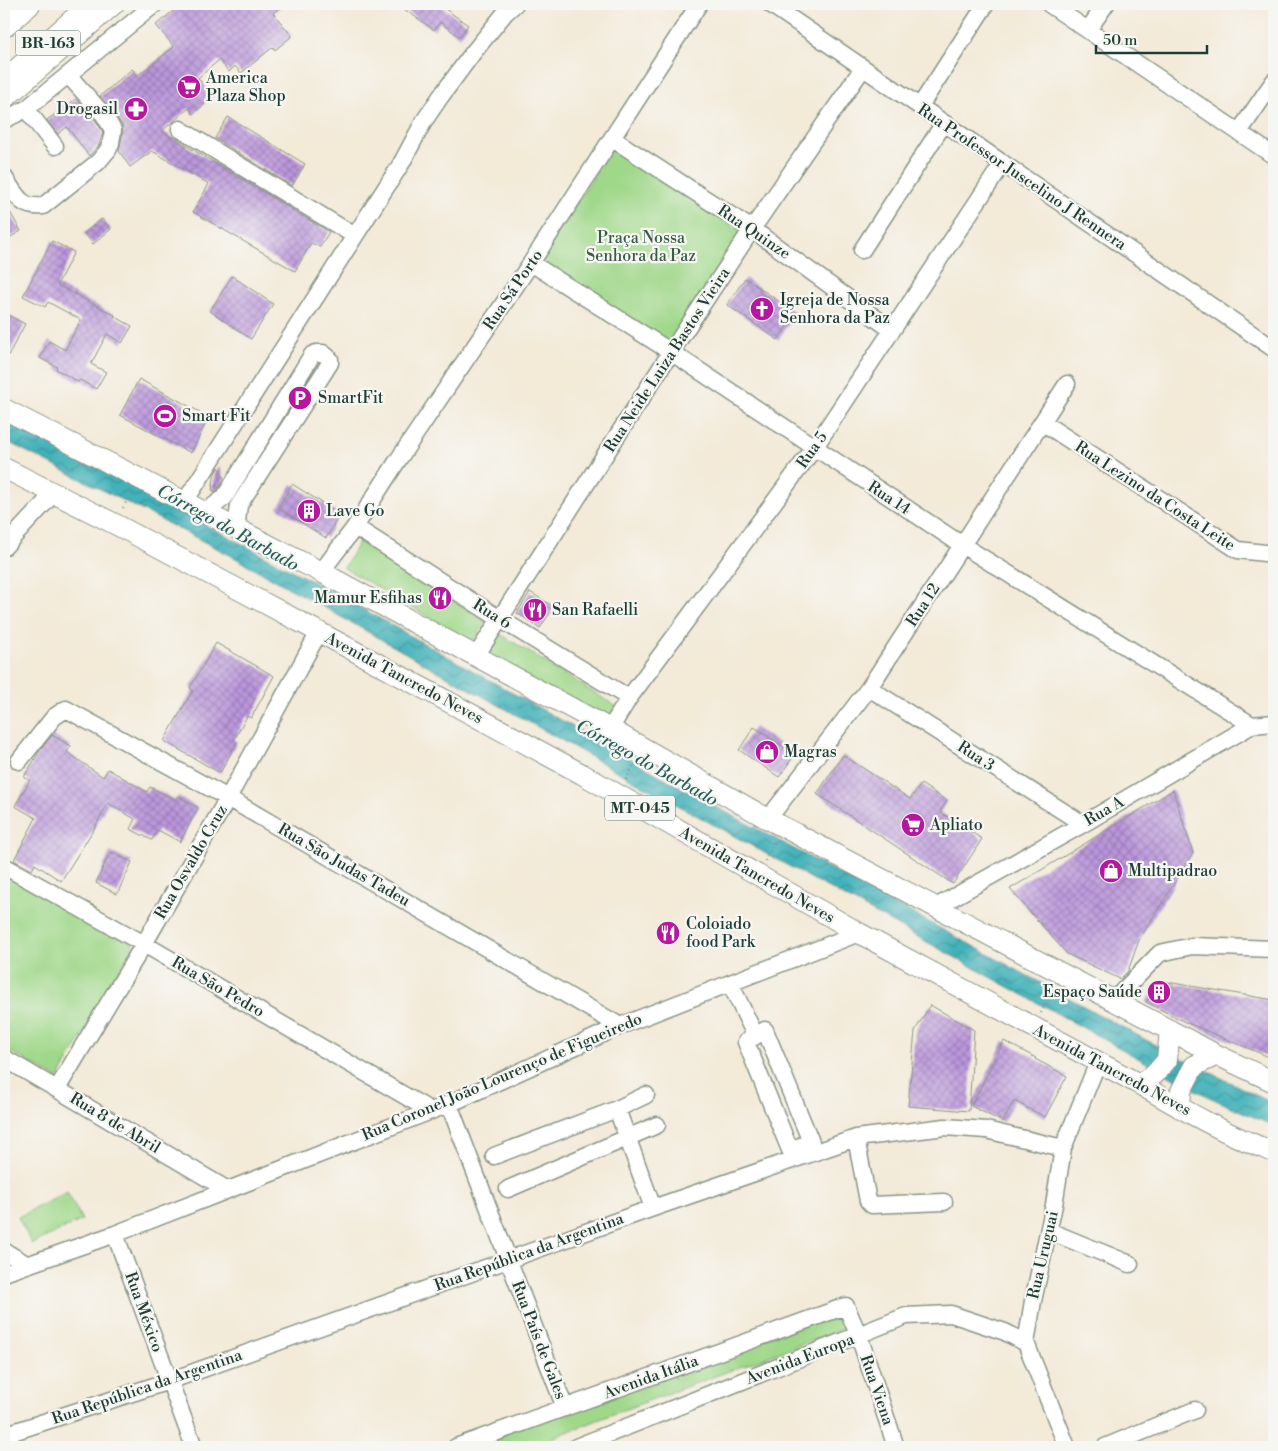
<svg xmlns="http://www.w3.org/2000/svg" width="1278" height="1451" viewBox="0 0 1278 1451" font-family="'Libre Bodoni',serif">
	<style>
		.park { fill: #a0d88a; stroke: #608a5f }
		.water { fill: url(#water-waves); stroke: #307877 }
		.building { fill: url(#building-cross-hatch) }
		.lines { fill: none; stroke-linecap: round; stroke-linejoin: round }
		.minor-casing { stroke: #899486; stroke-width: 19 }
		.major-casing { stroke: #899486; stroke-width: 22 }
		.highway-casing { stroke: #899486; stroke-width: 26 }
		.path { stroke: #899486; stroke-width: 2.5; stroke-dasharray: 1 4; stroke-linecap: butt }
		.minor { stroke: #fff; stroke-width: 16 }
		.major { stroke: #fff; stroke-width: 20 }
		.highway { stroke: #fff; stroke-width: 24 }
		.labels { text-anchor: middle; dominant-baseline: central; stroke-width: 4.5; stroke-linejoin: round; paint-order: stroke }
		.shield { fill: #f6f6f2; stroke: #60746d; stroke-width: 1 }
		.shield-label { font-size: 15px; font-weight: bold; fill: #1f3d34 }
		.poi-label { font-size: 16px; fill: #1f3d34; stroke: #f6f6f2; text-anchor: start }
		.street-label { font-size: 16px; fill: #1f3d34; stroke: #f6f6f2 }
		.park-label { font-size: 16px; fill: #395c45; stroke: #f6f6f2 }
		.water-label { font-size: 18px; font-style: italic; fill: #2a605c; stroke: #f6f6f2 }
	</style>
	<defs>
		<pattern id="water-waves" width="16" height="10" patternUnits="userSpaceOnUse" patternTransform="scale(1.25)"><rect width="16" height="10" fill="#42b2ba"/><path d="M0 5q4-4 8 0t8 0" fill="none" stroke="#379298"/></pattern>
		<pattern id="building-cross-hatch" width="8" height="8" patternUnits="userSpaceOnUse" patternTransform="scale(1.25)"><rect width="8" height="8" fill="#bb96dc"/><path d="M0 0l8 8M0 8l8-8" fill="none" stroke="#977cb3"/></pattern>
	</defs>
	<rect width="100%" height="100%" fill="#f6f6f2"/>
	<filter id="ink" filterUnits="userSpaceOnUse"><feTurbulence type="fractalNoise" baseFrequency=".02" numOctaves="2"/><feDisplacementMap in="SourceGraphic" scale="10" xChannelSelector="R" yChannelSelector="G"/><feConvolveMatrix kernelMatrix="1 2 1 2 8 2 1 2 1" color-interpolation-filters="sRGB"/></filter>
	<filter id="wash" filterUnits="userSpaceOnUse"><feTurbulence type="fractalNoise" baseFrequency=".0096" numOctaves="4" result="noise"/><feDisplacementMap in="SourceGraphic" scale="20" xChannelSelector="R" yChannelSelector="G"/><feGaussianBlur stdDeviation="1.12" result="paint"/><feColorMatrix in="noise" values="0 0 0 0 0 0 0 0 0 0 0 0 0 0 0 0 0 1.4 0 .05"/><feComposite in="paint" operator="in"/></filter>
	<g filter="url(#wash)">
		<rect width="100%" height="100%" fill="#f3ead8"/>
		<!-- park -->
		<path class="park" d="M613 146 744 233 669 348 538 262Z
			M360 540 486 622 472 642 344 568Z
			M497 632 617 707 607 720 482 654Z
			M4 870 134 944 58 1079 4 1048Z
			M67 1192 82 1220 32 1244 18 1217Z
			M841 1311 848 1327 618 1412 529 1447H464Z"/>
		<!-- water -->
		<path class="water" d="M4 417 336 594 700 798 1161 1048 1266 1100 1274 1103V1126L1209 1097 654 792 232 556 4 440Z"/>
		<g id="blocks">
			<!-- building -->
			<path class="building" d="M182 4H284L273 13 292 36 275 50 273 47 241 73 235 66 229 72 219 60 198 78 213 96 193 114 189 108 162 131 329 232 320 247 311 243 295 271 193 212 209 184 152 151 130 167 119 151 123 132 122 125 112 110 100 96 132 69 138 75 174 47 156 25Z
				M397 4H438L468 25 460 37 440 22 434 30Z
				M76 99 96 121 103 132 99 145 89 156 67 127 58 134 47 120Z
				M228 117 305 164 292 186 215 138Z
				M4 202 21 231 4 241Z
				M102 219 111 229 93 244 84 233Z
				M52 241 74 252 57 285 115 315 114 316 132 326 122 343 107 334 91 364 106 372 96 389 80 380 78 382 56 369 57 367 40 358 49 341 65 350 81 320 48 302 45 307 23 296Z
				M232 276 273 304 251 339 210 311Z
				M745 278 796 313 778 340 727 305Z
				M4 313 25 324 4 363Z
				M139 379 209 417 191 453 120 415Z
				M219 467 224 479 216 492 212 490 215 473Z
				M292 484 340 514 326 538 278 508Z
				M530 592 554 607 540 628 517 613Z
				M216 643 274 676 251 718 247 716 234 740 237 742 220 773 164 741 193 690 190 688Z
				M754 727 795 754 779 777 739 750Z
				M52 735 71 746 67 752 103 777 108 769 147 792 150 787 176 800 178 796 198 808 180 842 158 830 152 840 130 829 135 819 108 803 94 829 61 881 35 864 32 870 14 860 36 818 15 806 30 780 24 777 39 752Z
				M843 755 910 799 921 784 947 801 940 812 982 839 953 884 817 794Z
				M1173 790 1193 853 1139 940 1128 971 1120 979 1067 954 1010 889Z
				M110 852 132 862 117 894 96 883Z
				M1161 981 1274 1000V1059L1185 1022 1146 1002Z
				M930 1005 974 1030 969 1111 908 1106 915 1031Z
				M1004 1041 1036 1058 1035 1059 1067 1076 1045 1117 1014 1101 1003 1122 971 1106Z"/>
		</g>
	</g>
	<g filter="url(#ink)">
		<use href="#blocks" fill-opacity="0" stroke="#899486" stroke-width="1"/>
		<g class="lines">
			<!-- minor casing -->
			<g class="minor-casing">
				<path id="minor" d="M770 4 1274 349
					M1049 4 1274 156
					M1088 30 1106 4
					M920 106 986 4
					M26 109 55 146
					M4 120 26 109 155 4
					M180 129 355 236
					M1239 132 1274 81
					M613 139 752 229 892 330
					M4 177C16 194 20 209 43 206L98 162 108 150 111 143 113 130 104 115 68 75
					M862 250 944 123
					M531 263 671 352 962 545 1252 725
					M1042 422 1238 550 1274 554
					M184 503 401 164 424 121 441 96 472 54 505 13 515 4
					M204 513 224 498 312 355 316 353H323L330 359V363L239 505 236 529
					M355 527 500 619 629 698
					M4 547 53 494
					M321 572 355 527 398 460 531 263 699 4
					M476 656 671 352 752 229 863 68
					M869 688 1083 824
					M610 729 629 698 814 448 1003 163
					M19 761 54 717 66 709 228 798 620 1026
					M768 819 869 688 1067 384
					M4 866 144 944 431 1111
					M936 907 1083 824 1252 725 1274 723
					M730 983 755 1035
					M1114 1000 1160 953 1192 946 1274 949
					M765 1030 811 1142 790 1150 746 1042Z
					M4 1058 226 1189
					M57 1089 144 944 228 798 319 632
					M449 1104 565 1408
					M617 1109 653 1208
					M856 1138 868 1201 872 1205 944 1202
					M494 1156 617 1109 646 1095
					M508 1189 657 1125
					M1049 1231 1130 1264
					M115 1234 194 1447
					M4 1251 26 1264
					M4 1273 115 1234 449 1104 620 1026 859 933
					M4 1435 169 1381 653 1208 856 1138 945 1127 986 1130 1063 1148
					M456 1447 846 1306 859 1336 896 1447
					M576 1447 906 1316 951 1314 1005 1332 1026 1343
					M1067 1447 1026 1343 1033 1301 1054 1205 1063 1148 1098 1062
					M1105 1447 1195 1410"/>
			</g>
			<!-- major casing -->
			<g class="major-casing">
				<path id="major" d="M4 99 114 4
					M4 409 321 572 610 729 768 819 1217 1055 1274 1082
					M4 468 115 524 319 632 582 774 859 933 1139 1084C1182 1109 1226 1135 1274 1152
					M1139 1084 1155 1074 1167 1060 1170 1030
					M1180 1108 1181 1091 1194 1066 1217 1055"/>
			</g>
			<!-- highway casing -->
			<g class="highway-casing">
				<path id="highway" d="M4 25 28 4
					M4 83 93 4"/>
			</g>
			<!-- path -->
			<path class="path" d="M123 508 131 493
				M626 780 635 762
				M765 861 775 841
				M1041 1013 1053 989"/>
			<!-- minor -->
			<use href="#minor" class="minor"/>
			<!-- major -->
			<use href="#major" class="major"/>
			<!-- highway -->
			<use href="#highway" class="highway"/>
		</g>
	</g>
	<!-- icons -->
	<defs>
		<g id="supermarket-disc" transform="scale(1.25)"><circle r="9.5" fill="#b5179e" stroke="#f6f6f2"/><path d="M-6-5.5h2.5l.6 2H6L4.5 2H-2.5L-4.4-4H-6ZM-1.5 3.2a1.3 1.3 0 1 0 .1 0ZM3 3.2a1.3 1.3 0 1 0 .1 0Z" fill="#fff"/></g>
		<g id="pharmacy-disc" transform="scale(1.25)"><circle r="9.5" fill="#b5179e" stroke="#f6f6f2"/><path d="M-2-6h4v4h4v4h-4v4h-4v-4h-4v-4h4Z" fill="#fff"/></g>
		<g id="church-disc" transform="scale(1.25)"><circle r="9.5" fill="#b5179e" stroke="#f6f6f2"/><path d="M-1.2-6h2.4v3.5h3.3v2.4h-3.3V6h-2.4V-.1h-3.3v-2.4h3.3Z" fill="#fff"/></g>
		<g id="parking-disc" transform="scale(1.25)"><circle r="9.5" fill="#b5179e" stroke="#f6f6f2"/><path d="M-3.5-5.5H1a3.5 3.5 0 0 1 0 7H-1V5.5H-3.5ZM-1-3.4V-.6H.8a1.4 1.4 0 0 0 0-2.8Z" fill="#fff"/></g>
		<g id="stadium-disc" transform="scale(1.25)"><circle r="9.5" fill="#b5179e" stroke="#f6f6f2"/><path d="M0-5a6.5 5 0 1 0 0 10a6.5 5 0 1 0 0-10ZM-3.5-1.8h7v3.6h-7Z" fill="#fff"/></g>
		<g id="building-disc" transform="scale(1.25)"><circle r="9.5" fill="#b5179e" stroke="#f6f6f2"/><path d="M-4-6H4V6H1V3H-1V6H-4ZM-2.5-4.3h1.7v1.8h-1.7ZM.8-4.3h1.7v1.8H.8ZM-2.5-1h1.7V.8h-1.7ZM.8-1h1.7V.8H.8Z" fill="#fff"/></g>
		<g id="restaurant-disc" transform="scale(1.25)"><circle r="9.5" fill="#b5179e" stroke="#f6f6f2"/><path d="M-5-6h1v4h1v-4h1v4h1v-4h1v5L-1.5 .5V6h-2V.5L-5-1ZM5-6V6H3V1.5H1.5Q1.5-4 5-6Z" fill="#fff"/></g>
		<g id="shop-disc" transform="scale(1.25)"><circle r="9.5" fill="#b5179e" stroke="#f6f6f2"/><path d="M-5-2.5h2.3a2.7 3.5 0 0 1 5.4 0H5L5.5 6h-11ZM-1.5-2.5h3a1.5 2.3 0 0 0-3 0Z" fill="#fff"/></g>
	</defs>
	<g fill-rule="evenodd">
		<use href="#supermarket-disc" x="189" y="87"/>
		<use href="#pharmacy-disc" x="136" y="109"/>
		<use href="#church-disc" x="762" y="309"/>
		<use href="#parking-disc" x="300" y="398"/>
		<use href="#stadium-disc" x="165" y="416"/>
		<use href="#building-disc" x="309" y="511"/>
		<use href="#restaurant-disc" x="440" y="598"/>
		<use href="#restaurant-disc" x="535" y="610"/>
		<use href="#shop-disc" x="767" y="752"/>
		<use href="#supermarket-disc" x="913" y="825"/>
		<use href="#shop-disc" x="1111" y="871"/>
		<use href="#restaurant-disc" x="668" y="933"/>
		<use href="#building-disc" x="1159" y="992"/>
	</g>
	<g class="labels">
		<!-- shield labels -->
		<g class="shield">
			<rect x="15.5" y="30.5" width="65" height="25" rx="4"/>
			<rect x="605" y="795.5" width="70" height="25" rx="4"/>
		</g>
		<g class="shield-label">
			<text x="48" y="43">BR-163</text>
			<text x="640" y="808">MT-045</text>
		</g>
		<!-- poi labels -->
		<g class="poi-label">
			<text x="206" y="78">America<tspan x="206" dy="18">Plaza Shop</tspan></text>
			<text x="118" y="109" text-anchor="end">Drogasil</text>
			<text x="780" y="300">Igreja de Nossa<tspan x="780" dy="18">Senhora da Paz</tspan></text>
			<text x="318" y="398">SmartFit</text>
			<text x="182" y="416">Smart Fit</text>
			<text x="326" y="511">Lave Go</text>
			<text x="422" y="598" text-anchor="end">Mamur Esfihas</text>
			<text x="552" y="610">San Rafaelli</text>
			<text x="784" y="752">Magras</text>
			<text x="930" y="825">Apliato</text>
			<text x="1128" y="871">Multipadrao</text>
			<text x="686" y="924">Coloiado<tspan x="686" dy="18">food Park</tspan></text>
			<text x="1142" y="992" text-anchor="end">Espaço Saúde</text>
		</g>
		<!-- street labels -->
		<g class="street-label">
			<text transform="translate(1022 177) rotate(34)">Rua Professor Juscelino J Rennera</text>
			<text transform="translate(754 232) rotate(34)">Rua Quinze</text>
			<text transform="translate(513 290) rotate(-56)">Rua Sá Porto</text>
			<text transform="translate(667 360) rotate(-57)">Rua Neide Luiza Bastos Vieira</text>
			<text transform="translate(812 450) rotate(-55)">Rua 5</text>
			<text transform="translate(1155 496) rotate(33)">Rua Lezino da Costa Leite</text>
			<text transform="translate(889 498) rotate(33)">Rua 14</text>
			<text transform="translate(923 605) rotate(-57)">Rua 12</text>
			<text transform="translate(492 614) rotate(32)">Rua 6</text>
			<text transform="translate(404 678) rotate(28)">Avenida Tancredo Neves</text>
			<text transform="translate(976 756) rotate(33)">Rua 3</text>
			<text transform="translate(1104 811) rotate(-30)">Rua A</text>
			<text transform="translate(191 862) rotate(-60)">Rua Osvaldo Cruz</text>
			<text transform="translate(344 865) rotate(30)">Rua São Judas Tadeu</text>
			<text transform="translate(757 875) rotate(30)">Avenida Tancredo Neves</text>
			<text transform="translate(218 987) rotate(30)">Rua São Pedro</text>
			<text transform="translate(1112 1070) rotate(28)">Avenida Tancredo Neves</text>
			<text transform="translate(502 1077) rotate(-23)">Rua Coronel João Lourenço de Figueiredo</text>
			<text transform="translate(115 1123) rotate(31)">Rua 8 de Abril</text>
			<text transform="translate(529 1252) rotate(-20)">Rua República da Argentina</text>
			<text transform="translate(1043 1255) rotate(-77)">Rua Uruguai</text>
			<text transform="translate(144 1312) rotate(70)">Rua México</text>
			<text transform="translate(539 1340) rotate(69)">Rua País de Gales</text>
			<text transform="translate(800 1359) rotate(-21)">Avenida Europa</text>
			<text transform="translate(651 1377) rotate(-20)">Avenida Itália</text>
			<text transform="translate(147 1387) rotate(-19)">Rua República da Argentina</text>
			<text transform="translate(877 1390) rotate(71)">Rua Viena</text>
		</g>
		<!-- park labels -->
		<g class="park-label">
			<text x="641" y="238">Praça Nossa<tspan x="641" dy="18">Senhora da Paz</tspan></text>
		</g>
		<!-- water labels -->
		<g class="water-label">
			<text transform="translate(228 528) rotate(29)">Córrego do Barbado</text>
			<text transform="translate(647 763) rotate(29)">Córrego do Barbado</text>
		</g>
	</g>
	<!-- margin -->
	<rect width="1278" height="1451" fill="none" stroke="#f6f6f2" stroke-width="20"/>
	<!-- scale -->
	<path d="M1096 45v8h111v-8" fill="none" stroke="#1f3d34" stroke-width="2.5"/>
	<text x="1103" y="45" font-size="15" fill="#1f3d34" stroke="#f6f6f2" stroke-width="4" paint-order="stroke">50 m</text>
</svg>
